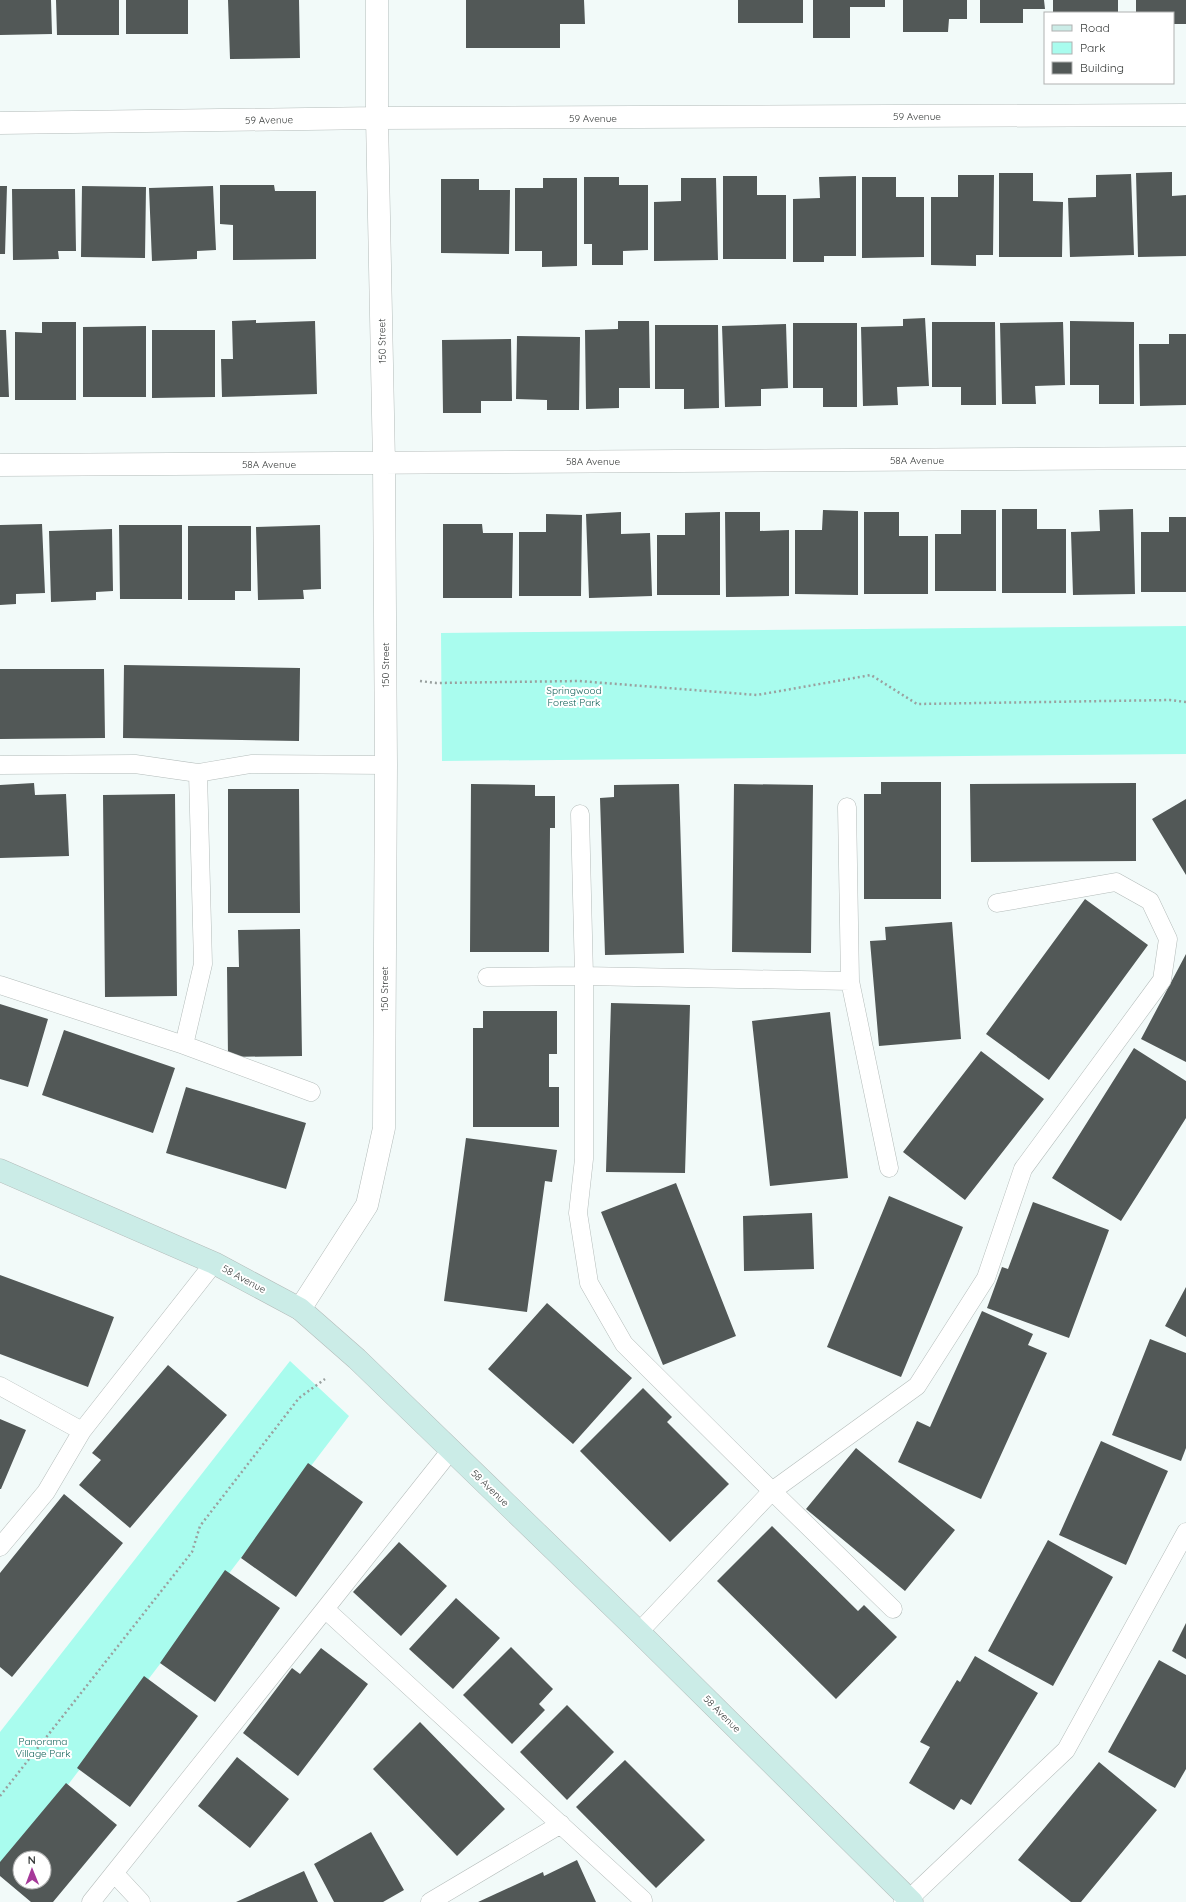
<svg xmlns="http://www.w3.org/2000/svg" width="1186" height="1902" viewBox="0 0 1186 1902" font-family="Quicksand,sans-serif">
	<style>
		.green { fill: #a9fcee }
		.building { fill: #525857; fill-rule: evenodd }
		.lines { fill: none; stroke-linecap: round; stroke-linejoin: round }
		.lane-casing { stroke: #b4bcba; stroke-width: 19 }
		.street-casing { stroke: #b4bcba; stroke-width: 23 }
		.secondary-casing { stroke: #b4bcba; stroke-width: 23 }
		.path { stroke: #9aa09f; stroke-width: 2.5; stroke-dasharray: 2 3; stroke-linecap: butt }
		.lane { stroke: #fff; stroke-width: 18 }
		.street { stroke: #fff; stroke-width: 22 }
		.secondary { stroke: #cbece7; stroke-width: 22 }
		.labels { text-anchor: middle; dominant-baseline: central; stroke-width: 4; stroke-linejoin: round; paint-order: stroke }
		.street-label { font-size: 10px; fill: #393c3b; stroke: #fff }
		.park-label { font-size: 10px; fill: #13635a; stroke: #fff }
	</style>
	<rect width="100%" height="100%" fill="#f2faf9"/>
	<!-- green -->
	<path class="green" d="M1186 626V754L442 761 441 633Z
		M290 1361 349 1416 0 1874V1732Z"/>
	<!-- building -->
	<path class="building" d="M0 0H51L52 34 0 35Z
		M56 0H119V35H57Z
		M126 0H188V34H126Z
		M228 0H299L300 58 230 59Z
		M466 0H584L585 24H560V48H466Z
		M738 0H803V23H738Z
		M813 0H885V7H850V38H813Z
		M903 0H967V19H949L948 32H903Z
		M980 0H1044L1045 9H1023V23H980Z
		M1053 0H1118V13H1053Z
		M1136 0H1186V24H1173V13H1136Z
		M1172 172V196L1186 195V256L1138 257 1136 173Z
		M999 173H1033V201L1063 202 1062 257H999Z
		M1131 174 1134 255 1070 257 1068 198 1096 197V175Z
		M958 175H994L993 255H976V266L931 265V197H958Z
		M723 176H757V195H786V259H723Z
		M856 176V256H824V262H793V199L820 198 819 177Z
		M584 177H619V185H648V250L623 251V265H592V244H584Z
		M862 177H896V197H924V257L862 258Z
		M543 178H577V266L542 267V251H515V188H543Z
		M681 178H716L718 260 654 261V202L681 201Z
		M441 179H479V190H510L509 254 441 253Z
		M220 185H274L275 191H316V259L233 260V225L220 224Z
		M0 186H7L5 254H0Z
		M82 186 146 187 145 258 81 257Z
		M213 186 216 250 197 251V259L152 261 149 188Z
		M12 189H75L76 251H58L59 259 13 260Z
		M925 318 929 386 897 387 898 405 863 406 861 327 903 326V319Z
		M256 320V323L315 321 317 394 222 397 221 359H233L232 321Z
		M618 321H649L650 388H619V408L586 409 585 330 618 329Z
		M1070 321 1134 322V404H1099V385H1070Z
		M42 322H76V400H15V332L42 333Z
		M932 322H995L996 405H961V387H932Z
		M1063 322 1065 385 1035 386 1036 404H1002L1000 323Z
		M793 323H857V407H823V388H793Z
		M786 324 788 388 761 389V406L725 407 722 326Z
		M655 325H718L719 408 684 409V389H655Z
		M146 326V397H83V327Z
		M0 330H6L9 397H0Z
		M152 330H215V397L152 398Z
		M1169 334H1186V405L1140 406 1139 344H1169Z
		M517 336 580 337 579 410H547V400L516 399Z
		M511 339 512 401H481V413H443L442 340Z
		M1002 509H1037V529H1066V593H1002Z
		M1133 509 1135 594 1073 595 1071 532 1100 531 1099 510Z
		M823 510 858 511V595L795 594V530H822Z
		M961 510H996V591H935V534H961Z
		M621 512V534L650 533 652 596 589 598 586 514Z
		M720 512V595H657V535H685V513Z
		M725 512H760V531L789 530V596L726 597Z
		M864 512H899V536H928V594H864Z
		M546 514 582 515 581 596H519V532H546Z
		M1169 517H1186V592H1141V532H1169Z
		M42 524 45 593 16 594V604L0 605V525Z
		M443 524H482L483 533H513L512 598H443Z
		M119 525H182V599H120Z
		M320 525 321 589 303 590 304 599 258 600 256 527Z
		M188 526H251V591H235V600H188Z
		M112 529 113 591 96 592V600L51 602 49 531Z
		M124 665 300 668 299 741 123 738Z
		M0 669H104L105 738 0 739Z
		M881 782H941V899H864V794H881Z
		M34 783 35 795 66 794 69 856 0 858V785Z
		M1136 783V861L971 862 970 784Z
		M471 784 535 785V796H555V828H550L549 952H470Z
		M679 784 684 953 605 955 600 798 614 797V785Z
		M734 784 813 785 811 953 732 952Z
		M228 789H299L300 913H228Z
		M175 794 177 996 105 997 103 795Z
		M1186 799V875L1152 819Z
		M1085 899 1148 945 1049 1080 986 1034Z
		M952 922 961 1039 879 1046 870 941 886 940 885 927Z
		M300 929 302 1056 228 1057 227 967H239L238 930Z
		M1186 954V1062L1141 1039Z
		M611 1003 690 1005 685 1173 606 1172Z
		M0 1004 48 1019 28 1087 0 1079Z
		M483 1011H557V1054H549V1087H559V1127H473V1028H483Z
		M830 1012 848 1178 770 1186 752 1021Z
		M64 1030 175 1068 153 1133 42 1095Z
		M1134 1048 1186 1081V1118L1121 1221 1052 1178Z
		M981 1051 1044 1099 965 1200 903 1152Z
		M186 1087 306 1123 286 1189 166 1153Z
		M466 1138 557 1150 552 1182 545 1181 527 1312 444 1301Z
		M676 1183 736 1336 663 1365 601 1212Z
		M889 1196 963 1227 901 1377 827 1347Z
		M1033 1202 1109 1230 1069 1338 987 1308 1002 1267 1008 1269Z
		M812 1213 814 1269 744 1271 743 1216Z
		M0 1275 114 1317 88 1387 0 1354Z
		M1186 1287V1337L1165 1326Z
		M547 1303 632 1378 573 1444 488 1369Z
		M982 1311 1033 1334 1028 1345 1047 1353 981 1499 898 1462 917 1421 930 1427Z
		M1150 1339 1186 1353V1448L1181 1461 1112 1435Z
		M168 1365 227 1415 130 1528 79 1485 101 1460 92 1453Z
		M643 1388 672 1417 667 1422 729 1484 670 1542 580 1451Z
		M0 1419 26 1430 1 1489H0Z
		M1101 1441 1168 1471 1126 1565 1059 1535Z
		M856 1448 955 1530 905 1591 806 1509Z
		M308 1463 363 1502 296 1597 241 1558Z
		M64 1494 123 1543 12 1677 0 1667V1573Z
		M772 1526 858 1611 864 1605 897 1637 836 1699 717 1581Z
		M1048 1540 1113 1577 1053 1686 988 1651Z
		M399 1542 447 1586 401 1636 353 1592Z
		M225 1570 280 1608 215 1702 160 1663Z
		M456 1598 500 1638 453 1689 409 1649Z
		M1186 1623V1659L1172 1651Z
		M511 1647 553 1689 539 1704 545 1710 512 1744 463 1695Z
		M321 1648 368 1684 298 1776 243 1733 292 1668 300 1674Z
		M975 1656 1038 1693 971 1805 961 1799 954 1810 909 1783 930 1747 920 1742 957 1680 960 1682Z
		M1159 1660 1186 1675V1769L1175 1788 1108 1752Z
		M144 1676 198 1716 130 1807 77 1768Z
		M567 1705 614 1752 567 1800 520 1752Z
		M420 1722 505 1809 457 1856 373 1769Z
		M237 1757 289 1799 250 1848 198 1806Z
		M625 1760 705 1840 656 1888 576 1807Z
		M1099 1762 1157 1810 1081 1902H1071L1018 1860Z
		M66 1783 117 1825 53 1902H31L0 1876V1862ZM20 1858H44V1882H20Z
		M371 1832 404 1890 383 1902H334L314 1864Z
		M577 1860 596 1902H478L543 1872 544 1876Z
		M304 1871 318 1902H236Z"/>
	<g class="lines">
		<!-- lane casing -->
		<g class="lane-casing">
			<path id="lane" d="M0 765 135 764 198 773 251 764 386 765
				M847 807 850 981 889 1168
				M580 814 584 976V1159L578 1213 589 1283 624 1344 772 1491 639 1632
				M487 977 584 976 850 981
				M0 985 184 1045 311 1092
				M184 1045 203 964 198 773
				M0 1386 82 1431
				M451 1450 325 1609 643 1900
				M0 1547 46 1492 82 1431 214 1263
				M893 1609 772 1491 917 1386 986 1278 1023 1169 1162 980 1168 939 1150 901 1116 882 997 903
				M114 1873 141 1902
				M91 1902 325 1609
				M430 1902 561 1824
				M903 1902 909 1899 1066 1750 1186 1532"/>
		</g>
		<!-- street casing -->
		<g class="street-casing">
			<path id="street" d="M0 123 377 118 1186 115
				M0 465 1186 458
				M300 1309 367 1205 384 1128 386 765 384 463 377 118V0"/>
		</g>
		<!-- secondary casing -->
		<g class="secondary-casing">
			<path id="secondary" d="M0 1170 214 1263 300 1309 357 1359 639 1632 912 1902"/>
		</g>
		<!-- path -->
		<path class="path" d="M420 681 436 683 579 681 757 695 871 675 917 704 1170 700 1186 702
			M0 1796 192 1552 200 1526 299 1398 325 1379"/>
		<!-- lane -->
		<use href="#lane" class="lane"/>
		<!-- street -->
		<use href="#street" class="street"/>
		<!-- secondary -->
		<use href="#secondary" class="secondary"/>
	</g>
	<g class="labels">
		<!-- street labels -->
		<g class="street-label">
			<text x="917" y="116">59 Avenue</text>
			<text x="593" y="118">59 Avenue</text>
			<text transform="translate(269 120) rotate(-1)">59 Avenue</text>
			<text transform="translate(382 341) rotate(-91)">150 Street</text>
			<text x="917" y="460">58A Avenue</text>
			<text x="593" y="461">58A Avenue</text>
			<text x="269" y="464">58A Avenue</text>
			<text transform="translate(385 665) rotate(-90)">150 Street</text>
			<text transform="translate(384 989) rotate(-90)">150 Street</text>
			<text transform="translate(244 1279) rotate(28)">58 Avenue</text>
			<text transform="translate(490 1488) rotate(44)">58 Avenue</text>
			<text transform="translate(722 1714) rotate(45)">58 Avenue</text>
		</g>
		<!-- park labels -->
		<g class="park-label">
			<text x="574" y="690">Springwood<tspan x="574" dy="12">Forest Park</tspan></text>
			<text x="43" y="1741">Panorama<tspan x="43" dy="12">Village Park</tspan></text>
		</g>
	</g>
	<!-- legend -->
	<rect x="1044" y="12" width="130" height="72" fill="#ffffff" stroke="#b0b1b1"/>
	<rect x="1052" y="25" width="20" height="6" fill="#cbece7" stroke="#b0b1b1"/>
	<text x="1080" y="32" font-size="12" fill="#393c3b">Road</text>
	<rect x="1052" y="42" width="20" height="12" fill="#a9fcee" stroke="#b0b1b1"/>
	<text x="1080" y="52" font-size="12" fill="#393c3b">Park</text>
	<rect x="1052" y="62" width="20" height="12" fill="#525857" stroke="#b0b1b1"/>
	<text x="1080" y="72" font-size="12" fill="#393c3b">Building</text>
	<!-- north arrow -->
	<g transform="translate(32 1870) rotate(359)"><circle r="19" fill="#ffffff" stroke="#b0b1b1"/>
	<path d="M0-3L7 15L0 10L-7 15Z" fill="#a63999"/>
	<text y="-6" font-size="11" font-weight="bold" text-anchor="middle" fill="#393c3b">N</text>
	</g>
</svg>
